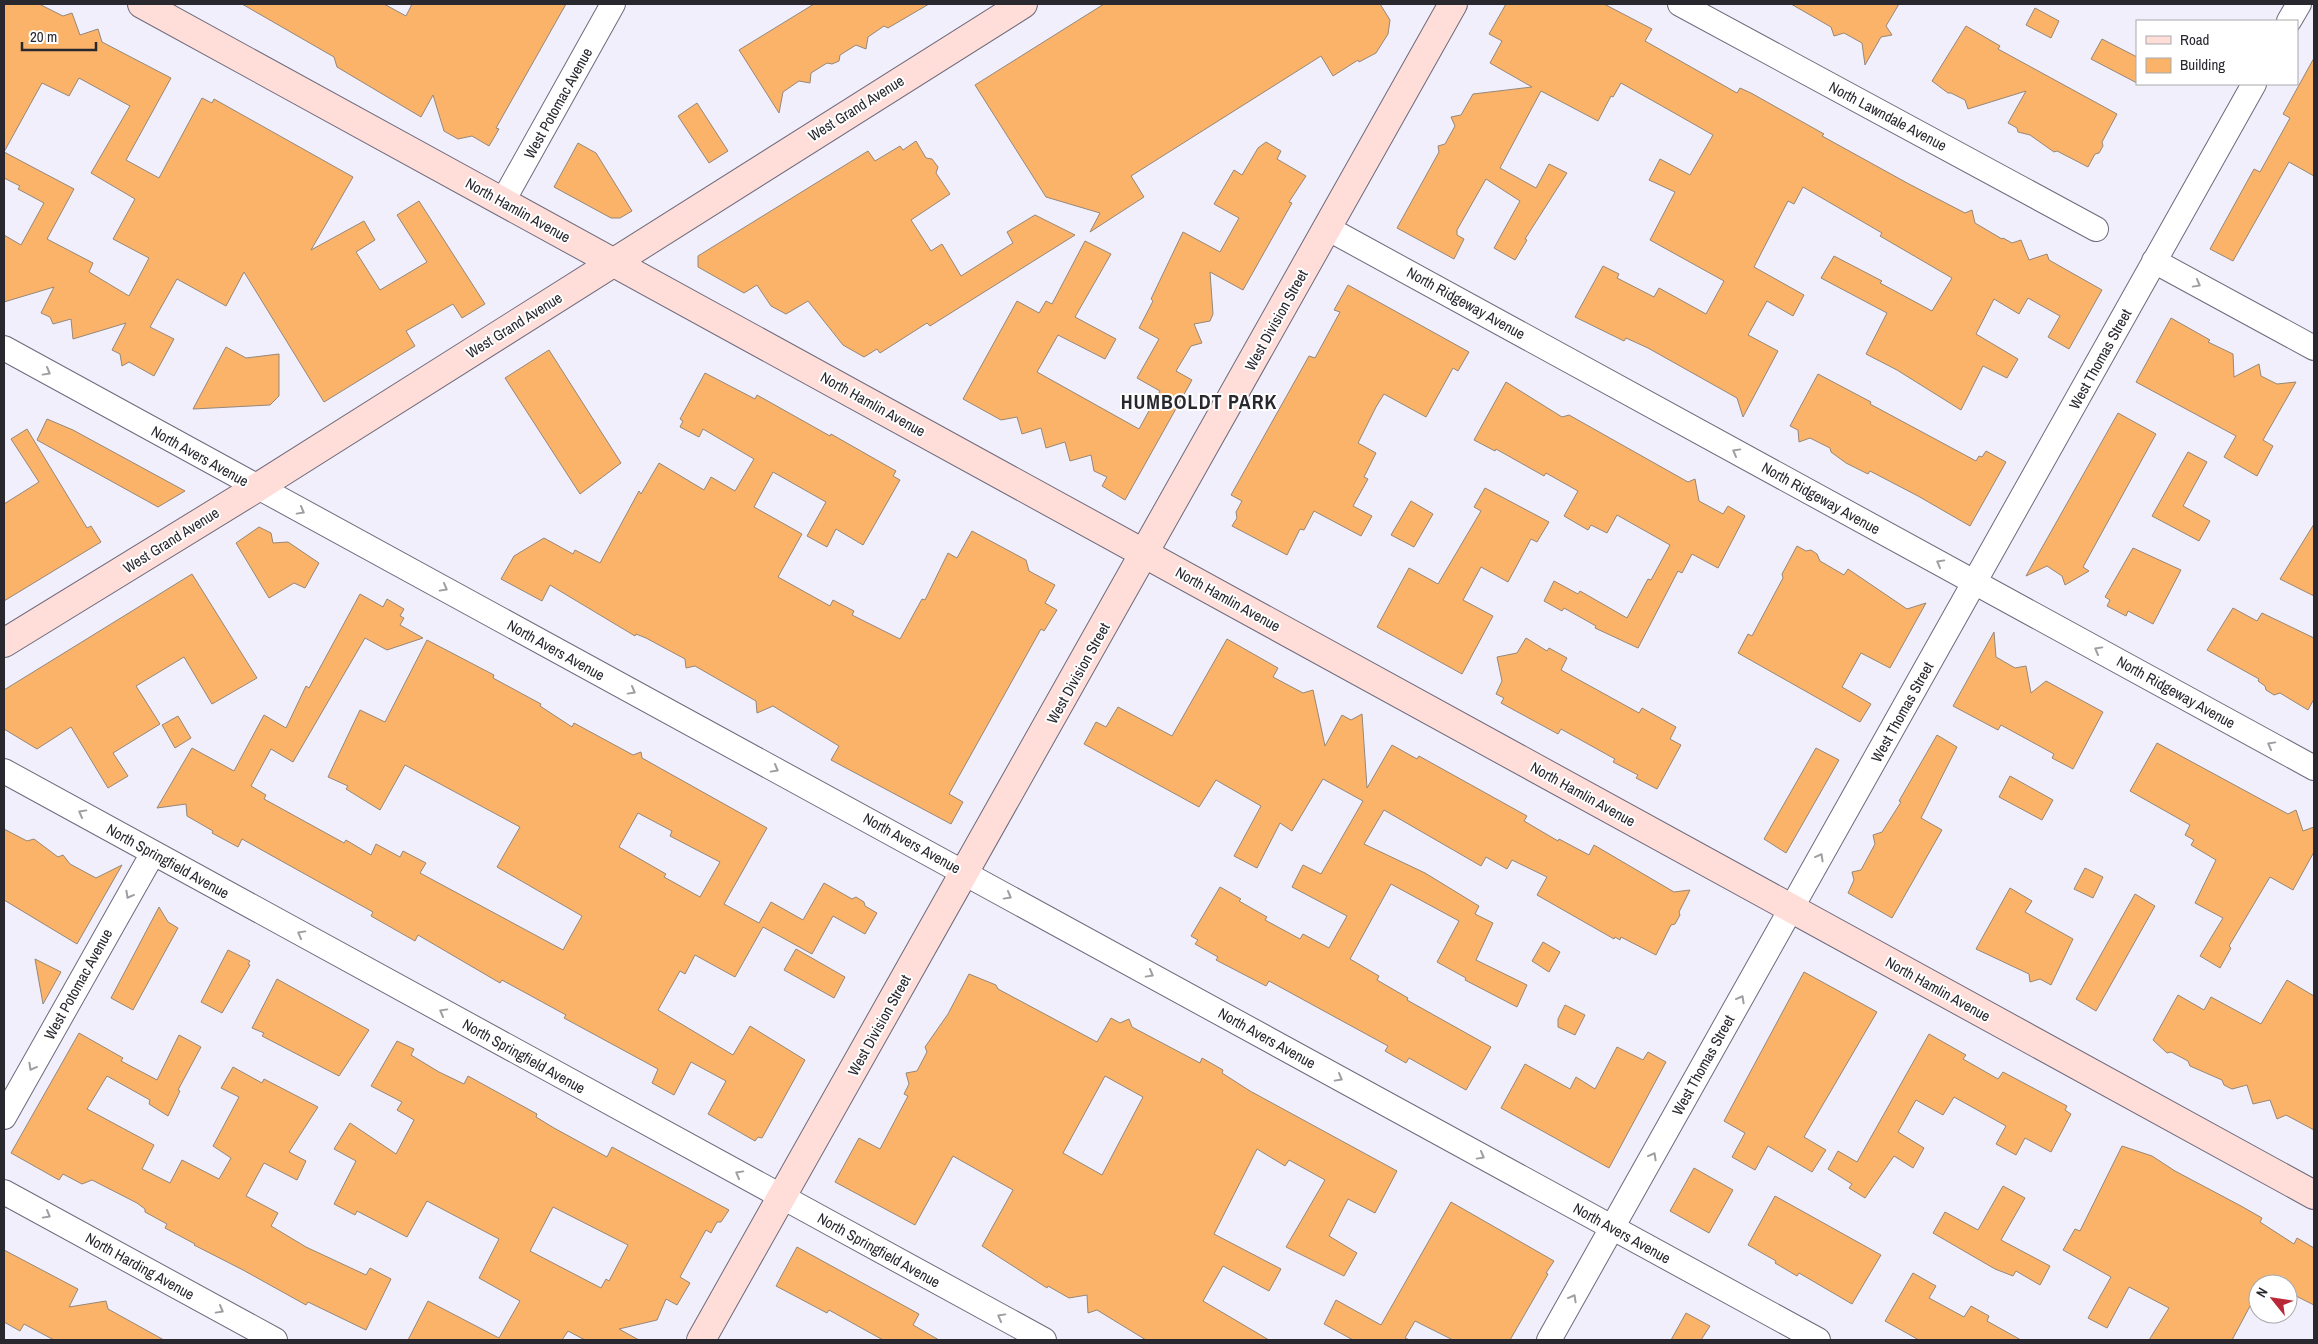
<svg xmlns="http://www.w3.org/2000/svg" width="2318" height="1344" viewBox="0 0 2318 1344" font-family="'Archivo Narrow',sans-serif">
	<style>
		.building { fill: #fab369; stroke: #968778; fill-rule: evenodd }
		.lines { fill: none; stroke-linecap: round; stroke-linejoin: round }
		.street-casing { stroke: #6d6a7c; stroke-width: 26 }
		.secondary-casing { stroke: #6d6a7c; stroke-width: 30 }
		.street { stroke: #fff; stroke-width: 24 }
		.secondary { stroke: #ffddd8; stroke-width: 28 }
		.oneway { stroke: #9f9ea1 }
		.labels { text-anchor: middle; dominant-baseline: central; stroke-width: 4; stroke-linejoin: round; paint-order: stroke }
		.street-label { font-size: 15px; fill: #29282f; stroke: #fff }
		.district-label { font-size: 20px; font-weight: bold; letter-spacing: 1px; fill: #29282f; stroke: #fff }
	</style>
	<rect width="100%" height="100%" fill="#f1effc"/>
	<!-- building -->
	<path class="building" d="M4 4H39L63 16 72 13 80 35 98 29 102 42 171 78 126 160 159 178 202 98 212 103 214 99 353 177 311 250 364 221 375 240 356 252 380 290 427 262 397 215 419 201 485 304 462 318 453 304 406 331 415 346 324 402 244 272 226 306 177 279 150 327 174 339 154 376 129 362 122 366 120 354 112 350 126 323 73 339 71 319 53 324 50 317 41 313 54 287 4 302V235L21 245 44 203 18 189 20 186 4 178ZM79 78 130 106 91 173 135 199 113 239 149 258 129 296 89 272 93 263 47 239 74 189 4 152 42 83 69 96Z
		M242 4H384L406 16 412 4H566L496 128 499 129 489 146 472 136 458 139 444 131 433 95 421 117 337 67 334 57Z
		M814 4H929L888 28 884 26 868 37 866 49 856 45 840 55 839 61 832 64 827 63 811 73 810 83 799 81 783 92 779 113 739 50Z
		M1104 4H1380L1390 20 1388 34 1376 53 1359 62 1358 60 1333 76 1321 56 1131 176 1144 197 1090 232 1100 213 1046 197 975 85Z
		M1506 4H1604L1652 29 1645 41 1737 93 1740 88 1751 93 1824 134 1822 136 1909 184 1965 213 1972 210 1975 223 2002 239 2003 238 2012 243 2021 240 2029 260 2047 254 2049 260 2102 290 2069 349 2048 337 2060 316 2028 298 2019 314 1994 299 1976 334 2018 359 2007 378 1983 366 1961 410 1897 370 1866 354 1887 313 1821 278 1834 256 1882 281 1880 283 1932 311 1952 278 1880 236 1882 233 1803 187 1794 204 1788 201 1754 267 1804 295 1793 316 1767 301 1748 335 1778 351 1743 417 1737 398 1648 348 1626 338 1624 341 1575 317 1603 266 1619 274 1617 278 1654 297 1659 288 1706 314 1724 281 1650 240 1675 192 1649 180 1660 159 1690 175 1713 135 1662 106 1621 83 1613 97 1611 96 1598 121 1541 91 1500 168 1536 188 1549 164 1567 173 1525 239 1527 240 1515 260 1494 248 1520 201 1486 179 1457 230V235L1464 239 1454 259 1397 228 1439 152 1438 146 1445 144 1455 126 1451 117 1461 115 1473 94 1532 87 1490 63 1502 41 1489 34Z
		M1791 4H1899L1886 26 1892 35 1881 37 1865 65 1862 43 1844 33 1834 36 1831 27Z
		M2035 8 2059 21 2051 38 2026 25Z
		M1966 26 2000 46 1998 49 2117 114 2102 142 2103 146 2099 153 2095 154 2088 167 2057 151 2054 152 2030 135 2018 132 2017 128 2008 123 2026 91 1968 109 1965 100 1951 93H1948L1932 81Z
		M2102 39 2137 57V83L2091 59Z
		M2314 58V176L2289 162 2233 261 2210 249 2254 169 2260 172 2290 118 2283 114Z
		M697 103 728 151 709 163 678 116Z
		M916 141 926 158 932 159 938 167 936 173 950 194 911 220 931 251 942 244 961 276 1013 243 1007 232 1035 215 1075 235 930 326 927 323 880 353 877 349 864 357 843 345 808 301 786 314 771 306 757 285 744 293 698 267V256L868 151 875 161 900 146 903 150Z
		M1266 142 1281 151 1277 159 1306 176 1289 202 1292 203 1243 290 1210 272 1213 314 1210 321 1194 324 1202 343 1191 346 1176 371 1192 380 1125 500 1102 486 1107 477 1094 471 1091 455 1070 461 1065 442 1046 448 1041 428 1022 434 1017 417 1001 420 963 399 1017 301 1039 313 1046 301 1052 304 1085 241 1111 254 1075 317 1116 339 1105 359 1058 335 1037 372 1139 429 1160 391 1137 378 1159 339 1139 328 1153 301 1151 299 1183 232 1220 252 1239 218 1214 204 1234 170 1242 175 1258 148Z
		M578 143 596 153 632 211 620 218H611L554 187Z
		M1348 285 1469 352 1458 371 1453 368 1426 417 1384 394 1376 407 1358 443 1376 453 1364 477 1368 479 1353 506 1372 516 1361 536 1314 511 1304 530 1300 529 1287 555 1232 526 1237 518 1236 512 1242 501 1231 495 1309 356 1315 358 1340 312 1334 310Z
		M2171 318 2210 340 2208 342 2233 354 2234 377 2259 364 2261 376 2277 384 2296 382 2263 440 2273 446 2257 476 2224 457 2236 436 2136 382Z
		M226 347 246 358 279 354V396L270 405 193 409Z
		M549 350 621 463 580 494 505 378Z
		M705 373 755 399 757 395 830 436 831 434 896 471 893 476 900 480 863 545 836 529 827 547 807 536 826 502 773 472 754 507 802 534 778 577 830 606 833 600 854 611 852 615 900 639 922 599 925 600 948 553 957 558 972 531 1026 560 1029 571 1055 585 1045 603 1057 610 1044 631 1041 629 949 794 963 802 951 824 831 760 839 746 773 706 757 713 756 701 749 697 695 666 686 668 685 659 646 638 636 634 635 636 550 585 542 601 501 579 514 556 544 538 573 554 575 550 600 563 639 491 641 494 659 463 704 490 711 477 735 491 754 459 703 429 699 437 680 427 683 421 680 419Z
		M1818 374 1871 402 1870 404 1976 461 1979 456 1982 457 1986 451 2006 462 1970 526 1918 496 1870 471 1868 474 1846 463 1831 452 1830 448 1810 438 1799 442 1798 430 1790 426Z
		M1506 382 1562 417 1569 415 1688 482 1695 479 1699 501 1723 514 1728 506 1745 516 1718 568 1692 554 1682 573 1678 571 1638 648 1595 628 1596 626 1564 608 1562 611 1544 601 1554 581 1578 594 1580 591 1627 618 1648 579 1651 580 1670 545 1617 515 1607 533 1591 525 1588 530 1564 516 1578 491 1546 473 1544 476 1496 449 1495 451 1474 440Z
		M2118 413 2156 434 2083 567 2089 571 2065 585 2062 576 2047 566 2026 576Z
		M47 419 73 430 185 491 158 507 37 440Z
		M27 429 87 528 91 526 101 542 4 601V504L39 482 11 439Z
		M2188 452 2207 462 2183 506 2210 521 2199 541 2152 516Z
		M1485 488 1549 522 1537 542 1531 539 1508 582 1481 567 1463 600 1493 616 1462 674 1377 627 1409 568 1438 584 1481 511 1474 507Z
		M1411 501 1433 514 1414 547 1391 535Z
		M2314 524V596L2280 579Z
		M259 527 271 533 273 543 288 542 319 563 305 588 294 583 269 598 236 543Z
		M1797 546 1806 551 1811 550 1817 554 1820 561 1844 575 1848 569 1907 609 1926 603 1890 668 1861 653 1842 687 1871 704 1860 722 1738 653 1748 634 1752 636 1783 578 1782 574Z
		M2133 548 2181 570 2153 624 2128 611 2126 616 2107 606 2110 600 2105 597Z
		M192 574 257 678 212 704 184 657 136 686 160 724 113 753 128 776 108 788 71 727 37 749 4 729V690Z
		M360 594 383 607 387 599 404 609 400 616 404 618 400 625 423 638 387 650 365 638 293 762 271 749 251 786 266 795 264 799 344 843 346 840 371 855 376 844 400 857 403 851 426 863 420 873 563 950 582 916 497 867 520 827 405 765 380 810 346 789 348 786 328 777 360 710 385 722 427 640 494 675 493 678 541 704 540 706 572 727 574 723 633 755 641 752 642 758 767 828 724 904 759 923 771 902 803 920 824 883 852 899 856 897 864 902 865 906 877 913 865 934 833 916 812 954 763 927 735 977 695 955 685 974 680 971 658 1010 733 1055 750 1026 805 1060 762 1138 758 1137 755 1141 708 1114 726 1081 691 1062 674 1095 652 1083 658 1069 564 1018 566 1015 502 980 500 983 418 935 415 941 371 916 373 912 242 839 238 847 212 833 213 831 187 816 186 804 157 808 192 748 234 771 264 715 286 728 306 686 309 688ZM638 813 672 831 670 836 720 862 700 897 664 877 666 874 619 847Z
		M2233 608 2257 621 2262 613 2314 638V699L2308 710 2280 693 2274 695 2266 690 2265 686 2258 681 2259 679 2207 650Z
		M1994 632 1996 657 2015 668 2026 666 2031 693 2046 681 2103 712 2073 769 2052 758 2054 754 2001 725 1998 730 1953 706Z
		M1526 638 1547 651 1549 648 1567 658 1561 670 1639 713 1642 708 1676 727 1670 739 1681 745 1657 789 1636 778 1638 775 1613 762 1615 759 1561 729 1558 734 1501 703 1504 698 1496 694 1502 681 1497 657 1517 653Z
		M1227 639 1278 668 1273 677 1303 693 1313 690 1325 746 1342 715 1351 720 1362 714 1367 788 1392 745 1417 759 1419 756 1527 816 1524 821 1558 841 1559 839 1589 855 1594 845 1674 892 1690 890 1679 912 1680 915 1675 924 1671 925 1656 955 1621 937 1620 940 1615 937 1614 939 1537 895 1547 877 1512 860 1507 869 1486 857 1481 866 1384 810 1364 844 1425 873 1479 906 1475 914 1493 923 1476 960 1527 985 1517 1007 1465 980 1466 978 1437 962 1459 921 1391 884 1350 959 1379 976 1377 980 1408 998 1407 1000 1491 1047 1466 1090 1409 1058 1406 1063 1385 1051 1388 1046 1269 981 1266 986 1216 960 1218 957 1195 944 1198 940 1191 936 1220 887 1241 899 1239 901 1267 917 1265 920 1300 939 1303 934 1329 948 1347 916 1292 887 1303 865 1321 874 1363 801 1323 779 1292 831 1280 823 1257 868 1234 856 1261 806 1216 780 1199 807 1084 744 1096 722 1106 727 1118 707 1172 736Z
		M178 716 191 738 175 748 162 725Z
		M1937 735 1957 747 1921 818 1942 830 1892 918 1848 893 1854 880 1852 872 1861 870 1875 844 1873 835 1882 832 1901 802 1899 801Z
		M2157 743 2288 814 2296 810 2303 831 2314 827V852L2293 890 2270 877 2229 946 2231 948 2220 968 2200 956 2223 918 2195 903 2216 860 2191 845 2194 840 2185 835 2190 825 2130 791Z
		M1816 748 1839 760 1786 853 1764 839Z
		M2010 776 2053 800 2042 820 1999 797Z
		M4 829 27 841 34 839 58 857 63 855 70 864 96 878 122 865 77 944 4 900Z
		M2085 868 2103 877 2093 898 2074 889Z
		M2010 888 2032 901 2025 912 2073 939 2051 985 2040 979 2030 982 2029 974 1976 949Z
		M2135 894 2155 906 2096 1011 2076 999Z
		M159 907 168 922 178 928 133 1010 111 998Z
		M1543 942 1560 952 1549 972 1532 961Z
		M796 949 845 977 834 998 784 970Z
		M228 950 250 961 248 964 250 965 222 1013 201 1002Z
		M35 959 61 972 43 1004Z
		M1804 972 1877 1012 1804 1137 1826 1150 1812 1172 1768 1146 1755 1170 1732 1157 1745 1133 1724 1121Z
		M969 974 996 985 998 989 1097 1042 1111 1018 1120 1023 1129 1019 1132 1027 1200 1063 1202 1058 1223 1070 1222 1073 1250 1091 1397 1171 1375 1213 1348 1199 1329 1236 1357 1253 1344 1276 1286 1247 1325 1180 1289 1160 1285 1166 1257 1149 1214 1234 1281 1269 1269 1291 1223 1266 1203 1301 1269 1340H1146L1097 1310 1088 1313 1087 1295 1069 1298 1048 1286 1047 1288 982 1246 1013 1190 953 1156 915 1225 835 1182 859 1138 880 1149 908 1096 904 1094 909 1084 906 1073 917 1071 927 1052 925 1047 948 1014ZM1105 1076 1143 1097 1102 1175 1063 1153Z
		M277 979 369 1030 339 1076 262 1036 264 1033 252 1028Z
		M2287 980 2314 996V1130L2286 1115 2277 1119 2270 1100 2253 1104 2247 1085 2232 1089 2224 1085 2222 1080 2190 1066 2188 1061 2171 1052 2167 1053 2153 1040 2178 995 2204 1010 2211 997 2261 1024Z
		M1565 1005 1585 1015 1575 1035 1558 1027V1019Z
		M79 1033 123 1058 121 1061 157 1080 179 1035 201 1047 178 1090 180 1091 168 1116 149 1104 150 1100 107 1076 87 1109 154 1145 142 1169 170 1183 182 1160 219 1179 231 1158 213 1146 239 1097 221 1088 233 1067 262 1083 264 1079 318 1107 289 1152 306 1161 297 1180 264 1163 246 1196 278 1213 271 1226 306 1247 366 1275 370 1268 391 1279 366 1330 308 1302 306 1305 243 1270 194 1245 195 1244 165 1228 167 1224 145 1212V1209L137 1203 92 1180 82 1184 63 1174 59 1180 11 1153Z
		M1929 1034 1966 1055 1963 1059 1998 1079 2003 1072 2067 1106 2065 1110 2071 1114 2051 1152 2025 1138 2016 1155 1996 1144 2006 1126 1954 1097 1943 1115 1916 1100 1898 1132 1924 1148 1913 1168 1894 1156 1865 1198 1849 1188 1852 1184 1828 1169 1838 1151 1857 1162Z
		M397 1041 414 1049 411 1055 439 1072 464 1084 468 1076 537 1114 536 1117 554 1128 607 1157 612 1147 729 1210 721 1222H717L711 1233 706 1230 680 1277 690 1283 677 1305 666 1299 657 1320 619 1329 639 1340H585L568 1331 562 1340H408L428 1301 499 1338 520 1301 479 1278 499 1239 427 1201 407 1237 357 1211 355 1215 334 1204 356 1161 334 1149 350 1123 396 1154 414 1120 397 1110 402 1102 371 1086ZM553 1207 628 1245 609 1281 606 1279 601 1288 530 1251Z
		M1617 1047 1643 1060 1648 1052 1666 1062 1609 1168 1501 1108 1525 1064 1570 1089 1576 1077 1595 1089Z
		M2122 1146 2152 1156 2175 1171 2241 1206 2262 1218 2260 1222 2294 1244 2297 1238 2314 1248V1305L2294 1295 2292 1297 2288 1295V1284H2268L2263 1281 2262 1284H2258V1291L2232 1340H2149L2169 1308 2129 1287 2107 1328 2088 1318 2111 1277 2063 1250 2075 1229 2080 1231Z
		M1694 1168 1733 1190 1709 1233 1670 1211Z
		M2003 1186 2025 1198 2001 1240 2050 1266 2040 1285 2016 1271 2013 1276 1995 1269 1933 1233 1945 1212 1978 1230Z
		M1775 1196 1881 1255 1852 1304 1799 1273 1797 1276 1775 1263 1776 1261 1748 1245Z
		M1451 1202 1554 1261 1546 1273 1548 1274 1510 1340H1453L1415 1321 1405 1338 1410 1340H1353L1324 1324 1336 1300 1381 1325Z
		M797 1247 919 1314 913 1325 939 1340H883L829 1310 827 1313 776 1286Z
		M4 1250 78 1289 69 1307 106 1301 108 1309 164 1340H54L24 1324 20 1331 4 1322Z
		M1913 1273 1936 1286 1929 1298 1964 1317 1971 1306 1989 1316 1987 1321 2021 1340H1919L1885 1321Z
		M1686 1313 1710 1326 1701 1340H1671Z"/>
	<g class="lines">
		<!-- street casing -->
		<g class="street-casing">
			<path id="street" d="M1680 4 2096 229
				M2289 21 2299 4
				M503 201 613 4
				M1327 228 2314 768
				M2154 261 2314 348
				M4 348 1818 1340
				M4 771 1044 1340
				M4 1117 153 853
				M4 1192 275 1340
				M1549 1340 2254 84"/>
		</g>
		<!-- secondary casing -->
		<g class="secondary-casing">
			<path id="secondary" d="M142 4 2314 1195
				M4 643 258 487 1023 4
				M701 1340 1453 4"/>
		</g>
		<!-- street -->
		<use href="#street" class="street"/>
		<!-- secondary -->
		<use href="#secondary" class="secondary"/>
	</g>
	<!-- one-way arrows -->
	<defs><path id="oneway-chevron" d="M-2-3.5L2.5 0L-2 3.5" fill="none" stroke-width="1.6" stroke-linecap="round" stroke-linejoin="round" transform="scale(1.25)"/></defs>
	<g class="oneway">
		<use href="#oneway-chevron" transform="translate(2197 284) rotate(29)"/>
		<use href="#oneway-chevron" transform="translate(47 372) rotate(29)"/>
		<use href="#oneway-chevron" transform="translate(1736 452) rotate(-151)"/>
		<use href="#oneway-chevron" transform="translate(301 511) rotate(29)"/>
		<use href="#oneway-chevron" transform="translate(1940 563) rotate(-151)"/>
		<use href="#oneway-chevron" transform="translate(444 588) rotate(29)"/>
		<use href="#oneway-chevron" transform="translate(2098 650) rotate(-151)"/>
		<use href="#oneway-chevron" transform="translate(632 691) rotate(29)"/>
		<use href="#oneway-chevron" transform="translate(2271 745) rotate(-151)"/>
		<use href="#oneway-chevron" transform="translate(775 769) rotate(29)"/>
		<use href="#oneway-chevron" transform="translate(82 813) rotate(-151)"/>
		<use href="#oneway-chevron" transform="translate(1820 857) rotate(-61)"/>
		<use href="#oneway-chevron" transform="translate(129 895) rotate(119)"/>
		<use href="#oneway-chevron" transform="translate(1008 896) rotate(29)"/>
		<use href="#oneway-chevron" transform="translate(301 934) rotate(-151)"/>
		<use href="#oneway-chevron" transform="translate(1150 974) rotate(29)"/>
		<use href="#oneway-chevron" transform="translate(1741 999) rotate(-61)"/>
		<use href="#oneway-chevron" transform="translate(443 1012) rotate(-151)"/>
		<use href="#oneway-chevron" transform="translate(32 1067) rotate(119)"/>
		<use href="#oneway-chevron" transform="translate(1339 1078) rotate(29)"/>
		<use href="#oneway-chevron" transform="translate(1481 1156) rotate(29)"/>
		<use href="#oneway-chevron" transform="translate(1653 1156) rotate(-61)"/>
		<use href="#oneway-chevron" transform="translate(739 1174) rotate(-151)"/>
		<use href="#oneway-chevron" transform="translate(47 1215) rotate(29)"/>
		<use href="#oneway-chevron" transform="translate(1573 1298) rotate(-61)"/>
		<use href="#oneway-chevron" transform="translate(220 1310) rotate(29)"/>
		<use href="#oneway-chevron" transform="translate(1001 1317) rotate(-151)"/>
	</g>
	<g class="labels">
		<!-- street labels -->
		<g class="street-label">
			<text transform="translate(558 103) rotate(-61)">West Potomac Avenue</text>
			<text transform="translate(856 108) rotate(-32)">West Grand Avenue</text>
			<text transform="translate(1888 116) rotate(28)">North Lawndale Avenue</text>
			<text transform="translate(518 210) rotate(29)">North Hamlin Avenue</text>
			<text transform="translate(1466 303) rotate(29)">North Ridgeway Avenue</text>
			<text transform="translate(1276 320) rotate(-61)">West Division Street</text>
			<text transform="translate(514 325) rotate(-32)">West Grand Avenue</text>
			<text transform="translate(2100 359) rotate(-61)">West Thomas Street</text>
			<text transform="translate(873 404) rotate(29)">North Hamlin Avenue</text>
			<text transform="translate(200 456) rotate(29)">North Avers Avenue</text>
			<text transform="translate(1821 498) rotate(29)">North Ridgeway Avenue</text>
			<text transform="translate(171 540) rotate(-32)">West Grand Avenue</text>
			<text transform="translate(1228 599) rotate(29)">North Hamlin Avenue</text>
			<text transform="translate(556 650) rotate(29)">North Avers Avenue</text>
			<text transform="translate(1078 673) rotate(-61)">West Division Street</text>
			<text transform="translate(2176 692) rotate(29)">North Ridgeway Avenue</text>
			<text transform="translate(1902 712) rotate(-61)">West Thomas Street</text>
			<text transform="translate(1583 794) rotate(29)">North Hamlin Avenue</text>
			<text transform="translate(912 843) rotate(29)">North Avers Avenue</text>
			<text transform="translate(168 861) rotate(29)">North Springfield Avenue</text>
			<text transform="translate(78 984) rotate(-61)">West Potomac Avenue</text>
			<text transform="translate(1938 989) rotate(29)">North Hamlin Avenue</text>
			<text transform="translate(879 1025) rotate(-61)">West Division Street</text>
			<text transform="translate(1267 1038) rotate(29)">North Avers Avenue</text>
			<text transform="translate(524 1056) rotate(29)">North Springfield Avenue</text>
			<text transform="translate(1703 1065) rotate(-61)">West Thomas Street</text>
			<text transform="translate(1622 1233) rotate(29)">North Avers Avenue</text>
			<text transform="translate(879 1250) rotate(29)">North Springfield Avenue</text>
			<text transform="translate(140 1266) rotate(29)">North Harding Avenue</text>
		</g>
		<!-- district labels -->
		<g class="district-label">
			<text x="1199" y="401">HUMBOLDT PARK</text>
		</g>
	</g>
	<!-- border -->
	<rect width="2318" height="1344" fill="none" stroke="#29282f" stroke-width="10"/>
	<!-- legend -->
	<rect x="2136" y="20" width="162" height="65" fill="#ffffff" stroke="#a9a9ac"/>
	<rect x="2146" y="36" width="25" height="8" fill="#ffddd8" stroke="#a9a9ac"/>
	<text x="2180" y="45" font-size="15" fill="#29282f">Road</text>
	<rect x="2146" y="58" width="25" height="15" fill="#fab369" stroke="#a9a9ac"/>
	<text x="2180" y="70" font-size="15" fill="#29282f">Building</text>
	<!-- north arrow -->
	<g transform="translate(2273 1299) rotate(300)"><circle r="24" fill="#ffffff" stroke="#a9a9ac"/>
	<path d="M0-4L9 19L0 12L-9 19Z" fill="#b92837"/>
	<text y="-8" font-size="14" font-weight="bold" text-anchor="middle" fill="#29282f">N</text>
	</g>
	<!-- scale -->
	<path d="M22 42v8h74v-8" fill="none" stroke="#29282f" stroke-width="2.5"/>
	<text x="30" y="42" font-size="15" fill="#29282f" stroke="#ffffff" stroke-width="4" paint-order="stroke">20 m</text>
</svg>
